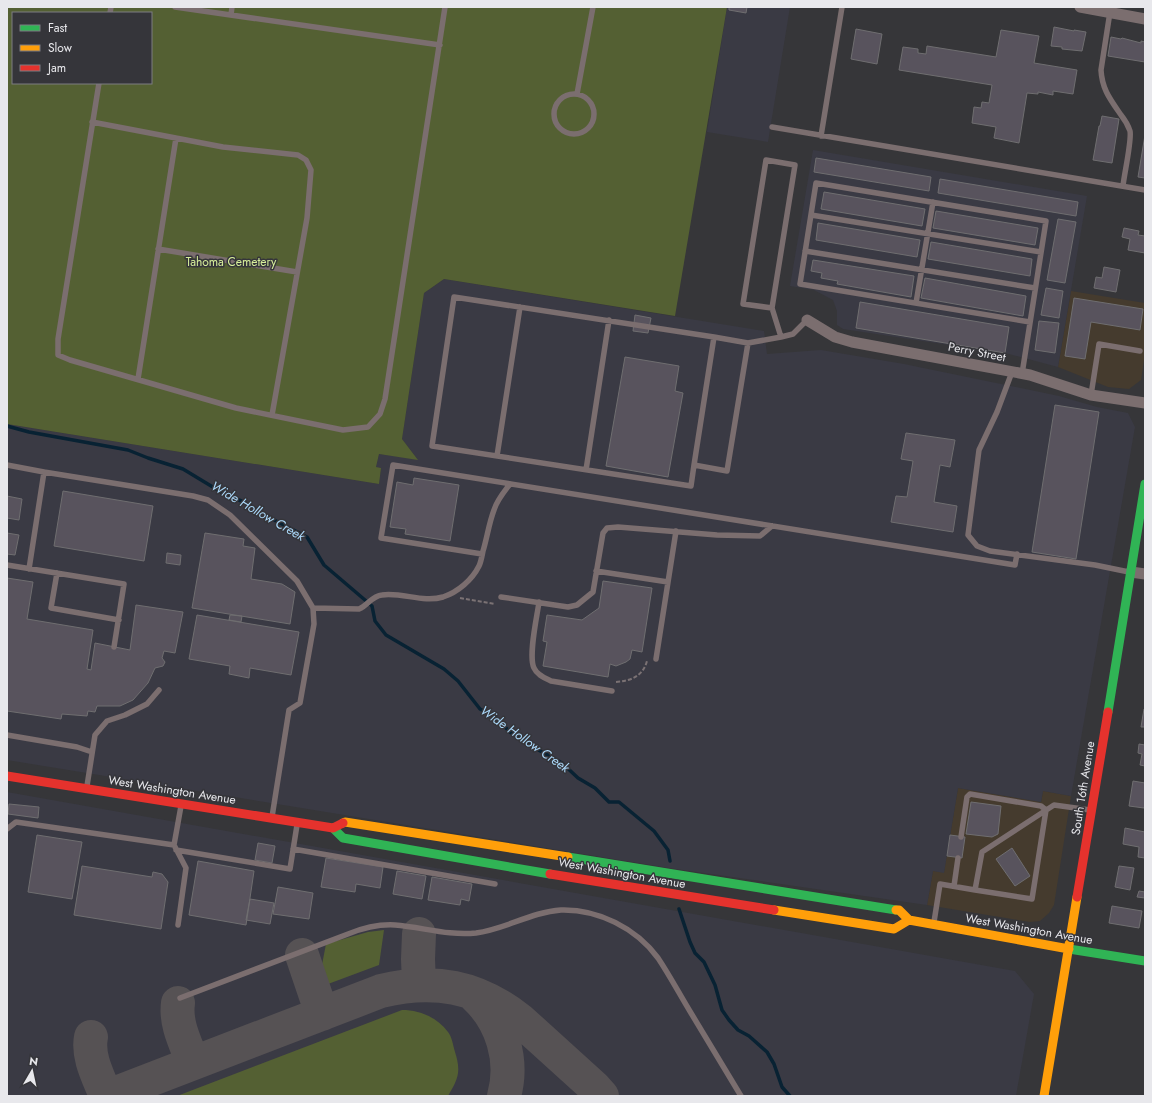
<svg xmlns="http://www.w3.org/2000/svg" width="1152" height="1103" viewBox="0 0 1152 1103" font-family="Jost,sans-serif">
	<style>
		.commercial { fill: #453b2e }
		.built { fill: #3a3a44 }
		.green { fill: #546033; fill-rule: evenodd }
		.lines { fill: none; stroke-linecap: round; stroke-linejoin: round }
		.stream { stroke: #082233; stroke-width: 3.5 }
		.taxiway { stroke: #565254; stroke-width: 34 }
		.building { fill: #58535d; stroke: #6f6e70 }
		.path { stroke: #7b7274; stroke-width: 2; stroke-dasharray: 4 2; stroke-linecap: butt }
		.lane { stroke: #7b6e6f; stroke-width: 5.5 }
		.street { stroke: #7b6e6f; stroke-width: 11 }
		.fast { stroke: #30b455; stroke-width: 9 }
		.slow { stroke: #ff9f0a; stroke-width: 9 }
		.jam { stroke: #e5322d; stroke-width: 9 }
		.labels { text-anchor: middle; dominant-baseline: central; stroke-width: 3; stroke-linejoin: round; paint-order: stroke }
		.park-label { font-size: 12px; fill: #d7ef9a; stroke: #35353a }
		.street-label { font-size: 12px; fill: #e8e8ec; stroke: #35353a }
		.water-label { font-size: 13px; font-style: italic; fill: #acdafc; stroke: #35353a }
	</style>
	<rect width="100%" height="100%" fill="#363639"/>
	<!-- commercial -->
	<path class="commercial" d="M1071 291 1145 303V353L1141 380 1129 389 1108 387 1058 367Z
		M958 788 1041 802 1043 791 1071 796 1054 905 1049 913 1040 921 1030 922 927 905 933 871 944 872Z"/>
	<!-- built -->
	<path class="built" d="M727 7H790L768 142 707 132Z
		M813 150 1087 196 1058 367 1009 354 843 329 837 325V311L833 300 814 290 790 286Z
		M444 279 764 331 767 354 821 350 904 364 1059 396 1097 407 1128 413 1135 427 1071 796 1043 791 1041 802 958 788 944 873 933 871 927 905 669 868 7 760V424L379 484 381 468 376 467 379 454 417 459 402 439 424 293Z
		M7 792 1015 971 1034 994 1016 1096H7Z"/>
	<!-- green -->
	<path class="green" d="M7 7H727L675 316 444 279 424 293 402 439 418 460 379 454 376 467 381 468 379 484 7 424ZM13 13H151V83H13Z
		M384 930 379 965 328 984 324 982 320 975 326 944 368 932Z
		M402 1010C419 1010 437 1017 448 1032 452 1037 453 1045 455 1052 457 1058 459 1066 458 1073 457 1081 452 1089 448 1096H177Z"/>
	<g class="lines">
		<!-- stream -->
		<path class="stream" d="M7 426 29 432 128 450 148 458 183 469 226 495 244 502 276 521 307 537 324 565 372 606 375 621 386 635 444 669 458 681 480 709 495 717 510 732 526 743 562 763 578 778 595 788 609 802H619L654 831 668 850 670 861
			M679 909 690 942 695 953 704 962 715 985 722 1010 729 1020 738 1030 749 1036 767 1052 774 1064 782 1087 790 1096"/>
		<!-- taxiway -->
		<path class="taxiway" d="M302 955 322 1014
			M419 984 418 959 419 934
			M475 996C502 1021 514 1060 504 1096
			M178 1003C175 1024 186 1044 193 1063
			M91 1037C87 1057 99 1078 106 1096
			M108 1096 381 991C434 978 477 986 520 1020L594 1087 602 1096"/>
	</g>
	<!-- building -->
	<path class="building" d="M729 7H747L746 13 729 10Z
		M1054 27 1074 31V30L1086 32 1082 51 1062 49V47L1051 46Z
		M856 29 882 34 877 64 851 59Z
		M1001 30 1039 36 1034 63 1077 70 1073 94 1053 91V95L1038 92V94L1027 93 1019 143 994 138 996 127 972 123 974 107 981 108 982 102 989 103 992 85 899 70 903 47 918 49V53L926 54 927 46 996 57Z
		M1111 37 1121 39 1122 38 1141 43V41L1145 42V62L1108 56Z
		M1102 116 1119 119 1112 163 1093 160 1099 126H1100Z
		M1145 135V178L1138 177Z
		M816 158 931 177 929 191 814 172Z
		M940 179 1078 202 1076 216 938 193Z
		M824 192 925 209 922 226 821 209Z
		M936 211 1038 228 1035 245 933 228Z
		M1058 219 1076 222 1065 283 1047 280Z
		M818 223 920 240 917 257 816 240Z
		M1124 228 1139 231 1138 235 1145 236V253L1128 250 1130 239 1122 237Z
		M931 242 1032 259 1030 276 928 259Z
		M813 260 914 276 911 297 837 284 838 281 821 278 822 273 811 271Z
		M1104 267 1120 270 1116 292 1094 288 1096 277 1102 278Z
		M925 278 1026 296 1023 316 921 298Z
		M1046 288 1063 291 1059 318 1041 315Z
		M1074 298 1143 309 1140 330 1091 322 1085 359 1065 356Z
		M860 302 1009 327 1005 353 856 328Z
		M635 315 651 318 648 333 633 331Z
		M1039 321 1059 323 1055 353 1035 350Z
		M625 357 679 366 675 391 683 393 668 477 606 466Z
		M1055 405 1099 412 1076 559 1032 552Z
		M906 433 955 440 950 467 940 465 934 502 957 506 953 532 891 522 896 496 907 497 913 461 901 459Z
		M414 478 459 485 450 541 405 534 406 529 390 527 397 482 413 485Z
		M63 491 153 506 144 561 54 546Z
		M7 496 22 499 19 520 7 518Z
		M7 533 19 535 15 555 7 554Z
		M205 533 244 539 243 546 255 548 251 579 282 584 295 592 290 624 192 608Z
		M167 553 181 555 180 565 166 563Z
		M7 578 33 582 27 619 93 630 87 669 91 670 95 643 130 650 136 605 183 612 175 653 164 651 162 658 165 662 163 666 155 668 148 683 133 700 120 706H97L95 712 88 711 87 716 62 714 61 719 7 711Z
		M603 581 652 588 642 652 632 650 630 659 626 662 616 666 610 664 608 677 543 666 547 642 543 641 547 615 582 620 599 608Z
		M197 615 299 632 291 675 250 668 249 678 229 674 230 666 189 659Z
		M230 615 242 616 241 622 229 620Z
		M1144 709H1145V727H1141Z
		M1139 744 1145 745V766L1140 765 1142 754 1138 753Z
		M1133 781 1145 783V805L1144 808 1129 806Z
		M971 802 1001 806 998 834 992 837 966 834Z
		M9 804 39 807 38 818 8 814Z
		M1125 828 1145 832V858L1138 857 1139 847 1123 844Z
		M37 835 82 842 72 899 28 892Z
		M950 835 965 837 962 858 947 856Z
		M258 843 275 846 272 863 255 860Z
		M1012 848 1030 876 1015 886 996 859Z
		M326 858 383 867 380 888 356 884 355 892 321 887Z
		M198 861 254 871 246 925 189 915Z
		M82 866 152 877 153 872 162 874 168 882 161 929 74 915Z
		M1119 866 1134 868 1130 890 1115 887Z
		M397 871 426 876 422 899 393 894Z
		M432 877 472 884 469 901 461 899 460 905 428 900Z
		M278 887 313 893 309 919 273 914Z
		M1139 891 1145 892V898L1137 897Z
		M250 899 274 903 270 924 246 920Z
		M1112 906 1142 911 1139 928 1109 923Z"/>
	<g class="lines">
		<!-- path -->
		<path class="path" d="M460 598 495 604
			M616 682C631 681 643 676 647 661"/>
		<!-- lane -->
		<path class="lane" d="M175 7 440 45
			M1110 12 1101 70C1102 89 1110 99 1121 115 1125 120 1128 125 1130 131 1132 140 1124 175 1123 186
			M110 13 111 7
			M231 15 232 7
			M99 83 58 339V355L70 360 236 408 343 430 368 427 380 414 385 399 445 7
			M577 94 593 7
			M554 114a20 20 0 1 1 40 0a20 20 0 1 1-40 0Z
			M92 122 223 147 298 155 306 160 311 170 307 218 272 415
			M772 127 1145 190
			M821 136 842 7
			M811 215 1041 252
			M158 249 297 272
			M805 251 1035 288
			M916 303 933 202
			M772 308 743 304 766 160 795 165 772 308 781 337
			M748 343 714 337 694 465 727 471 748 343 781 337 793 334 807 320
			M1012 372 997 412 979 450 968 535 977 546 990 551 1095 565 1129 572
			M1022 374 1046 221 816 183 800 284 1030 322
			M138 379 176 138
			M1091 395 1099 344 1140 351
			M497 456 520 307
			M7 465 44 472
			M694 465 691 486 432 446 454 297 714 337
			M586 470 609 320
			M482 554 381 538 393 465 1015 565 1017 554
			M7 565 124 584 114 647
			M29 569 44 472 193 496 208 500 230 515 297 581 313 608 314 624 300 703 289 710 272 817
			M596 571 668 582
			M57 573 51 608 119 620
			M501 597 568 607 577 605 593 592 603 533 607 528 618 527 717 535 760 536 772 526
			M539 602C537 617 528 656 534 668 537 675 545 678 551 681L612 691
			M313 608 359 609C368 605 372 596 382 595 402 592 423 603 443 597 458 592 472 580 479 566 481 562 482 556 483 551 487 538 489 523 494 510 497 500 504 492 510 484
			M656 659 676 531
			M7 735 77 747 92 752
			M87 786 95 735 107 721 125 715 147 704 159 690
			M7 829 16 822 174 845 186 868 178 925
			M961 837 967 797 970 794 1041 806 1046 810 1032 899 975 890
			M174 845 181 806
			M293 849 495 884
			M176 850 290 869 297 825
			M954 886 958 858
			M934 922 940 884 975 890 982 852 1054 805 1090 810
			M180 998 348 934C363 928 378 924 395 925 422 927 448 936 476 933 506 929 531 912 561 910 598 909 636 928 658 958 670 976 680 995 691 1013 708 1041 724 1068 741 1096"/>
		<!-- street -->
		<path class="street" d="M1080 7 1145 19
			M807 320 835 337 852 342 1030 375 1091 395 1145 403
			M1131 572 1145 574"/>
		<!-- fast -->
		<path class="fast" d="M1108 712 1145 484
			M333 828 343 838 550 874
			M568 857 896 910
			M1069 949 1145 961"/>
		<!-- slow -->
		<path class="slow" d="M343 823 345 822 568 857
			M774 910 894 929 909 920
			M896 910H899L909 920 1069 949
			M1044 1096 1077 897"/>
		<!-- jam -->
		<path class="jam" d="M7 776 333 828 343 823
			M550 874 774 910
			M1077 897 1108 712"/>
	</g>
	<g class="labels">
		<!-- park labels -->
		<g class="park-label">
			<text x="231" y="262">Tahoma Cemetery</text>
		</g>
		<!-- street labels -->
		<g class="street-label">
			<text transform="translate(977 352) rotate(11)">Perry Street</text>
			<text transform="translate(1083 788) rotate(-81)">South 16th Avenue</text>
			<text transform="translate(172 790) rotate(9)">West Washington Avenue</text>
			<text transform="translate(622 873) rotate(10)">West Washington Avenue</text>
			<text transform="translate(1029 929) rotate(10)">West Washington Avenue</text>
		</g>
		<!-- water labels -->
		<g class="water-label">
			<text transform="translate(258 511) rotate(30)">Wide Hollow Creek</text>
			<text transform="translate(525 739) rotate(35)">Wide Hollow Creek</text>
		</g>
	</g>
	<!-- border -->
	<rect width="1152" height="1103" fill="none" stroke="#e8e8ec" stroke-width="16"/>
	<!-- legend -->
	<rect x="12" y="12" width="140" height="72" fill="#35353a" stroke="#7d7d81"/>
	<rect x="20" y="25" width="20" height="6" fill="#30b455" stroke="#7d7d81"/>
	<text x="48" y="32" font-size="12" fill="#e8e8ec">Fast</text>
	<rect x="20" y="45" width="20" height="6" fill="#ff9f0a" stroke="#7d7d81"/>
	<text x="48" y="52" font-size="12" fill="#e8e8ec">Slow</text>
	<rect x="20" y="65" width="20" height="6" fill="#e5322d" stroke="#7d7d81"/>
	<text x="48" y="72" font-size="12" fill="#e8e8ec">Jam</text>
	<!-- north arrow -->
	<g transform="translate(32 1071) rotate(9)" stroke="#35353a" stroke-width="3" paint-order="stroke">
	<path d="M0-3L7 15L0 10L-7 15Z" fill="#e8e8ec"/>
	<text y="-6" font-size="11" font-weight="bold" text-anchor="middle" fill="#e8e8ec">N</text>
	</g>
</svg>
